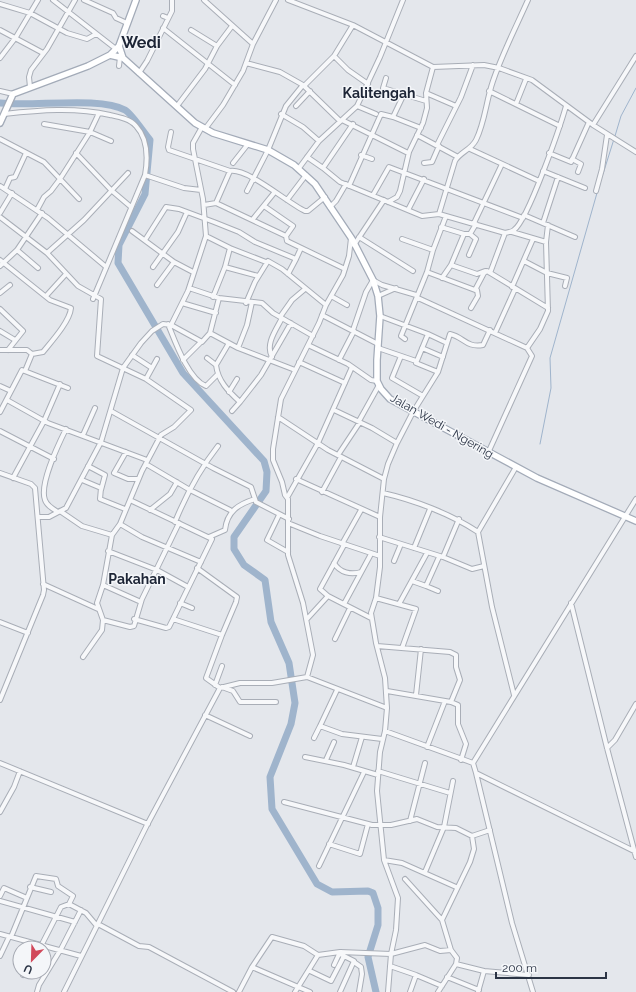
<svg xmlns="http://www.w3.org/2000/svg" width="636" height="992" viewBox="0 0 636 992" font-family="Raleway,sans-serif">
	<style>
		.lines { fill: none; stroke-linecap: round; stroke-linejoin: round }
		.stream { stroke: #9fb4cc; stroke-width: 1 }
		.river { stroke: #9fb4cc; stroke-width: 7 }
		.minor-casing { stroke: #a9aeb7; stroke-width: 6 }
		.major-casing { stroke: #a3abb8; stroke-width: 8 }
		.minor { stroke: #f7f8fa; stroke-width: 4 }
		.major { stroke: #fff; stroke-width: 5.5 }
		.labels { text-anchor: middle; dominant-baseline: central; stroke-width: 3; stroke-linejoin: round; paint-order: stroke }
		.street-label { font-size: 12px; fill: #2b3445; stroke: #f4f6f9 }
		.quarter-label { font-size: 14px; font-weight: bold; fill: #1d2536; stroke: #f4f6f9 }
		.district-label { font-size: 16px; font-weight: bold; fill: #1d2536; stroke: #f4f6f9 }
	</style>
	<rect width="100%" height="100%" fill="#e4e7ec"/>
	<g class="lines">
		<!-- stream -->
		<path class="stream" d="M615 136 621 116 636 88
			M603 174 614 139
			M540 444 551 388 550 358 597 193"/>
		<!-- river -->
		<path class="river" d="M0 103C32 107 100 96 125 110 132 114 144 133 150 140L145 194 119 245 118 263 183 373 264 461 267 472 266 491 234 537V549L244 565 265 580 271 622 289 663 295 703 291 724 270 777 272 809 317 884 332 892 368 891 373 893 378 908V925L368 957 376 992"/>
		<!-- minor casing -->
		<g class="minor-casing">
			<path id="minor" d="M53 0 116 49
				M84 0 113 13 116 18 127 23
				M204 0 253 44
				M288 0 353 25 433 67 484 65 499 68 532 80 593 125 636 152
				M528 0C516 27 502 54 493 81 486 101 485 122 476 140 471 150 460 152 455 161L439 214 505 233C508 232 512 232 514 230 528 220 560 127 566 106
				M0 4 30 13 67 33 87 39 96 34
				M163 16 168 18
				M163 28 235 85
				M0 30 43 53
				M191 30 217 46
				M334 56 348 70 368 84
				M0 58 16 37 38 0
				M246 63 280 72 303 85 340 121
				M119 66 120 57
				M139 73 147 61 172 11V0
				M386 78 383 88 426 101
				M304 86 334 56 353 25
				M30 87 29 77 31 70 47 49 75 0
				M0 91 13 94
				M489 91 560 126
				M426 93 456 106
				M516 104 526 79
				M177 106 205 69 217 46 232 26
				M296 106 310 91
				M357 106 376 114
				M4 114C40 110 75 107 110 115 119 117 130 119 136 126 148 139 148 158 145 175L93 299
				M281 114 303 127 319 141
				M393 117 404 94
				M342 120 408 153
				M44 124 90 132 111 141
				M353 124 323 168 340 182 422 216 439 214
				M593 125 636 56
				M205 129 223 105 243 71 253 44 276 0
				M171 132 168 147 169 150 230 171
				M417 135 458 157
				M0 139 44 162 79 199
				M437 145 461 97 473 65
				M470 149 539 181
				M76 153 111 190 131 207
				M549 153 571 162 589 122
				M361 155 372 159
				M307 157 323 168
				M572 159 581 164 578 172
				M233 163 248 144
				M424 163 432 162 439 146
				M299 168 319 141 357 106 380 57 403 0
				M543 171 585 188
				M145 175 184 188 201 190
				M0 186 48 218 105 266
				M349 186 381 114 393 117 421 128
				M5 189 10 178 15 177 26 153
				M247 191 268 150 286 106 303 85
				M596 191 602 169 607 135
				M373 195 389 167 523 218
				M287 200 306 175
				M388 202 397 197 400 191 409 152 423 123 427 108 426 93 433 67
				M216 203 286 236
				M204 205 216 203 230 171C248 168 286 202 305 211H308L325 197
				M264 206 293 226 286 236 287 241 345 269
				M330 207 336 201 346 184
				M37 210 44 197 51 191 60 179 90 132 99 113
				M408 210 424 179
				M0 213 12 193
				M524 215 575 237
				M0 217 47 253
				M253 219 274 193
				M474 223 502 164
				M543 223 558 177
				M441 227 464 234
				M132 231 174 262 157 285
				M512 232 546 242
				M206 236 230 248 225 267 258 276
				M359 237 413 271
				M351 238 349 256 343 275 326 305 319 323 281 399 273 449V460L282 482 285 495 288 499V555L303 603 313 655 307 677 387 708 385 731 473 763
				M402 239 433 250
				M145 240 166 207 179 209 214 222 239 232 255 242 296 259 288 274
				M354 245 384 200
				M230 248 266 262
				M17 250 38 268
				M469 255 476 239 470 234
				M296 259 301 248
				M0 260 50 300 71 308C70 321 52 341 43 352L32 354 25 371
				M524 261 547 273 567 278 565 286
				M174 262 193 272
				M451 265 477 274 485 271
				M0 266 17 250 42 213
				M153 267 178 232 187 212
				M427 272 433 250 446 216
				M490 273 505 233
				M442 278 451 265 464 234H470L476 224
				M512 287 533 239
				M189 288 219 298 262 303 273 313 313 336
				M0 293 10 285
				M46 296 66 274
				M331 296 347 305
				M378 296 396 288
				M213 297 225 267
				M182 303 216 313
				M246 303 255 282 268 261 282 269 326 305
				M471 308 478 296 477 290
				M0 309 23 331 8 350
				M322 315 378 344
				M380 316 428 334 416 363 438 372
				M280 317 292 300 305 289
				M168 324C175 341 188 379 206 386L217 375
				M171 325 188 291 206 236 203 199 193 149V143L202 127
				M353 330 366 292 373 280 382 285 416 295 418 298 527 348 532 356 488 453
				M0 331 15 340
				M210 333 219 298
				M495 333 515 289
				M428 334 447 343
				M405 339 401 336 427 272 475 290 484 273 487 271 548 308
				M308 345 348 364 371 380 377 381
				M238 348 247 325 252 302
				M378 348 416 361
				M422 348 443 357
				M527 348 540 329 548 311 546 242 548 225
				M0 350H27L32 354
				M132 355 152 368
				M401 356 392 378 423 396
				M272 357C265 344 276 330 282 318
				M207 358 216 365C218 381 228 391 240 402L261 375 291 323
				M183 360 201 342
				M339 360 354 331
				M299 362 345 383
				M216 365 229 343
				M146 379 157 359
				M0 386 11 391
				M229 392 237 379
				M7 400 48 423 147 460
				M334 410 372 428 397 443
				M111 411 213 468 251 487 256 502 289 519
				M232 411 240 402
				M0 412 22 370 68 388
				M278 417 328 450 384 479
				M359 421 379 385
				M0 431 54 459
				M83 435 95 408
				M126 452 114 473 128 479H138
				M338 455 360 422
				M146 464 190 490 230 510
				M88 466 105 475 101 490
				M0 473 31 484 35 488 44 590 43 595 0 700
				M13 478 44 421 60 384
				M296 479 380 517
				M82 480 101 488 100 499 125 509
				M322 492 341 457
				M383 493C414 500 451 514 478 532
				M288 496 318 443 352 367
				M636 499 473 763 476 773 636 852
				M130 500 212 539 173 619 222 635 206 678 220 688
				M150 510 170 494 177 482
				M60 511 82 526 112 535
				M58 512C53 509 47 506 45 500 39 485 59 443 66 429
				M279 515 267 540 288 552
				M38 517H49L66 508 101 442 123 368 141 343 152 331 163 324 171 325 202 342 210 333 238 348 295 370
				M175 522C186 495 200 469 218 446
				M288 523 320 536 380 556
				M120 524 142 537 201 562
				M209 537 225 530C227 511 239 504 255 499
				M379 537 443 557 472 569 484 566
				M342 544 361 510
				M414 548 430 509
				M108 551 157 570 188 587
				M443 557 459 519
				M394 561 401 544
				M334 563C340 573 351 575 361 572
				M197 568 237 597 236 602 222 635
				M412 581 426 586
				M43 584 98 609
				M103 585 141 602
				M438 591 426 586 439 557
				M328 596 371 618
				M376 598 416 609 402 648
				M180 603 192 608
				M571 603 607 748 636 857
				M344 604 371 554
				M399 604 427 553
				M134 619 166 628 169 627 173 619
				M307 619 328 596 320 589 344 545
				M103 620 130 627 134 626 142 599 179 523
				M0 622 28 633
				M335 639 350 608
				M377 646 450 652 456 655V667L460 680 451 702
				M83 657 102 630 103 620 97 603 103 585 112 535 120 524 142 471 161 435 174 427 191 410 146 379 97 356 101 299 78 286 47 253 84 220 128 173
				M215 685 222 666
				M222 687 233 691 240 702H276
				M337 690 320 726 342 734 382 739
				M387 691 451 702 458 705V724L466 744 461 760
				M416 695 421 649
				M514 695 492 607 478 532 516 467
				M387 708 385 678 376 643 371 613 376 598 380 567V517L384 479 388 464 397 443 413 412 438 372 450 334C464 337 466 348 483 345L490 330
				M205 715 250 736
				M314 738 320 726
				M427 747 445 701
				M607 748 615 740 636 704
				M305 757 344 765 378 775
				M326 760 334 742
				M0 763 148 824
				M353 767 362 737
				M378 771 450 793
				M476 773 512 923 533 992
				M284 802 372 825H391L417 819 437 827 456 828 472 836 490 830
				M0 812 14 787 20 771
				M410 821 425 763
				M329 844 360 854 368 824
				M384 860 402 863 456 887
				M319 866 364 772
				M425 872 444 827 453 781
				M405 879 442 920
				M30 887 51 892
				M0 896 4 888 27 898 36 876 56 879 58 886 73 896 69 904 86 913 97 926
				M0 901 75 922
				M98 924 139 946 149 947 233 992
				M0 934 81 956
				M11 937 27 898
				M40 948 61 907 69 904
				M0 956 9 937
				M354 962 361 967 362 974 359 992
				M456 964 484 971 478 992
				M334 965 340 952
				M390 966 416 975
				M252 967 310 992
				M310 971 331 981 344 956
				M484 971 529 975
				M23 975 25 972
				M447 977 479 990
				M37 992 39 985 61 949 81 910
				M64 992 147 825 220 688 240 683H272L307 677
				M239 992 252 967 272 937 304 946 318 955 340 952 391 954 396 930 398 898 384 860 377 791 380 752 385 731
				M295 992 318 955
				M340 992 354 961 342 955 341 952
				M388 992 391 954 425 945 440 951 451 950
				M410 992 416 975 442 986
				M438 992 456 964 457 958 451 950 442 920 470 862 474 849 472 836"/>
		</g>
		<!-- major casing -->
		<g class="major-casing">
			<path id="major" d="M119 46 123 58 195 123 213 133 268 150 294 165 315 184 352 239 373 280 378 296 380 316 377 360V381L381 389 390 399 537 478 636 521
				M123 58 110 55 119 46 136 0
				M0 123 13 94 88 66 110 55"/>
		</g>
		<!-- minor -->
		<use href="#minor" class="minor"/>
		<!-- major -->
		<use href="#major" class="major"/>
	</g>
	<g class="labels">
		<!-- street labels -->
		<g class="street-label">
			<text transform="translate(442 426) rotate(30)">Jalan Wedi - Ngering</text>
		</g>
		<!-- quarter labels -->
		<g class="quarter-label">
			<text x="379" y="93">Kalitengah</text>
			<text x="137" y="579">Pakahan</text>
		</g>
		<!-- district labels -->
		<g class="district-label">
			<text x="141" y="42">Wedi</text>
		</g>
	</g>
	<!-- north arrow -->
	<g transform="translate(32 960) rotate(203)"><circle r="19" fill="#f4f6f9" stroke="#a4a8b1"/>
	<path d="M0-3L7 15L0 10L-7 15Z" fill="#d1495b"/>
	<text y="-6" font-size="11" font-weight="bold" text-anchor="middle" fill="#2b3445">U</text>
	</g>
	<!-- scale -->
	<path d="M496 972v6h110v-6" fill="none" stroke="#2b3445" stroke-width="2"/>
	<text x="502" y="972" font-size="12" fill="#2b3445" stroke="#f4f6f9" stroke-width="3" paint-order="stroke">200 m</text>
</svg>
